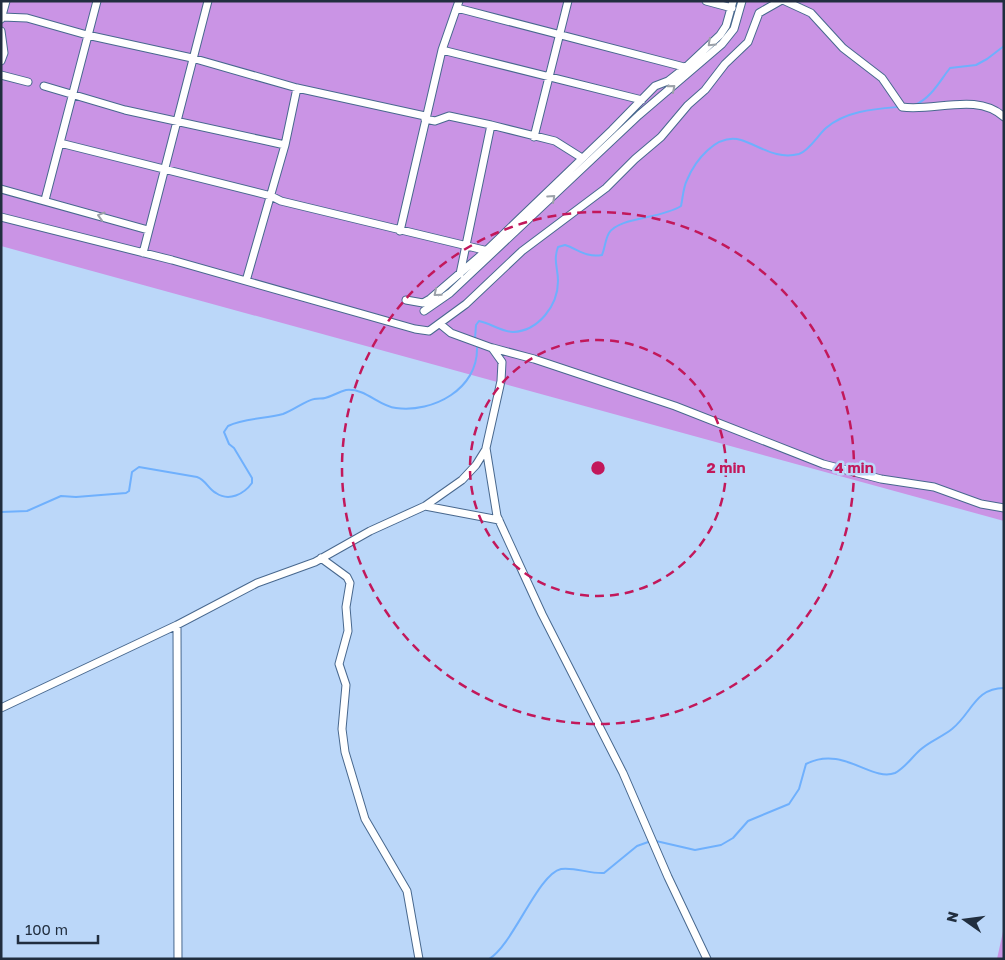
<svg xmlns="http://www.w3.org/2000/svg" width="1005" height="960" viewBox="0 0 1005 960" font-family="'Golos Text',sans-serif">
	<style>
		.green { fill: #ca94e5 }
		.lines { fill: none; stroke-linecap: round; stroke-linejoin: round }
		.stream { stroke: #6fb0fd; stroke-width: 2 }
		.minor-casing { stroke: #48688e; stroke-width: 9 }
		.minor { stroke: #fff; stroke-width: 7 }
		.oneway { stroke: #9ba1a9 }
		.ring { fill: none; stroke: #c2185b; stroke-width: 2.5; stroke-dasharray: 9 6 }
		.centre { fill: #c2185b; stroke: #bbd7f9; stroke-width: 2.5 }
		.ring-label { font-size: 15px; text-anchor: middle; font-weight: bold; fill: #c2185b; stroke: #bbd7f9; stroke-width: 5; stroke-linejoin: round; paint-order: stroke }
	</style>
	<rect width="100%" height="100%" fill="#bbd7f9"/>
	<!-- green -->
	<path class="green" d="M1 1H1004V521L1 246Z
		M1004 927V959H997Z"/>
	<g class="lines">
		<!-- stream -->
		<path class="stream" d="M915 105C932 97 939 82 950 68L976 65 987 59 1004 46
			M475 339 476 325 479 321C490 323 502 332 513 332 538 331 558 306 558 281 558 268 553 261 558 247L565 245C578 249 586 258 602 255 605 248 605 240 609 233 619 217 661 219 681 206 683 197 683 188 687 180 695 161 716 133 741 140 760 146 776 160 799 154 809 151 818 135 826 128 846 111 874 109 898 107
			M1 512 27 511 61 496 76 497 126 493 129 491 132 472 139 467 197 477C206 480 208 489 216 493 229 502 244 494 252 483V478L234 448 229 444 224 432 228 426C245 418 265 419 283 414 294 410 305 401 314 399 318 398 322 399 325 398 333 396 338 392 346 390 366 388 378 406 396 408 433 413 478 389 477 348
			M656 841 695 850 721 845 733 838 748 821 789 804 799 789 806 764C843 745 871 782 895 773 905 768 912 757 920 750 930 741 942 737 952 729 972 713 975 688 1004 688
			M489 959C513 945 538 874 561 869 575 867 590 874 604 873L637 846 651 841"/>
		<!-- minor casing -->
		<g class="minor-casing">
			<path id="minor" d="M706 1 732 8
				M785 1 811 13 843 48 882 78 902 107C934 112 977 92 1004 117
				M457 8 688 68
				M2 17 27 18 87 35 192 58 297 88 425 116
				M1 19 6 1
				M1 31 4 53 1 61
				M442 50 642 100
				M1 75 28 82
				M44 86 125 110 285 145
				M425 119 435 121 449 116 491 125 555 141 582 158
				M534 137 568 1
				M60 143 271 196 281 201 488 251
				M1 189 148 230
				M45 200 97 1
				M1 217 172 260 415 329 429 331 466 304 522 251 606 188 635 159 661 137 688 105 705 90 725 64 748 42 759 13 780 1
				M400 231 442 50 459 1
				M143 253 208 1
				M460 274 491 125
				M246 281 285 145 297 88
				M406 300 423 303 430 299 487 250 612 130 655 86 668 81 686 67 720 35 726 26 733 1
				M424 311 450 293 639 115 722 44 734 29 742 1
				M440 324 451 333 492 348 502 362 501 381 486 448 497 516 542 614 623 773 668 877 707 959
				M493 348 534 359 675 406 823 464 881 479 934 487 981 504 1004 508
				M425 506 499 520
				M321 558 347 577 350 583 346 607 348 631 339 664 346 685 342 729 345 752 365 819 407 891 419 959
				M177 625 178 959
				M1 708 177 625 257 583 315 562 370 531 425 506 462 480 476 465 486 449"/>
		</g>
		<!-- minor -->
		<use href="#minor" class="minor"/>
	</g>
	<!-- one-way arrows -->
	<defs><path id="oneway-chevron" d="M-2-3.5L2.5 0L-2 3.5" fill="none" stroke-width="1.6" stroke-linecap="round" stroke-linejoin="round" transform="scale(1.25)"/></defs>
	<g class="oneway">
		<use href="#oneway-chevron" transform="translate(711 43) rotate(137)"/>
		<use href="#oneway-chevron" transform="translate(672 88) rotate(-40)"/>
		<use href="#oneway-chevron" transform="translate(552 198) rotate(-42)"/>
		<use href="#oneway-chevron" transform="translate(101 216) rotate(-164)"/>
		<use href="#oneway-chevron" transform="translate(437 293) rotate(140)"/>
	</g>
	<!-- distance rings -->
	<g class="ring">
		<circle cx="598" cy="468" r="128"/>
		<circle cx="598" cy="468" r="256"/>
	</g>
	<circle cx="598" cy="468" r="8" class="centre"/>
	<g class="ring-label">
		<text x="726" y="473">2 min</text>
		<text x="854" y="473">4 min</text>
	</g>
	<!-- border -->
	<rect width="1005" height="960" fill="none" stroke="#212e3f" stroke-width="5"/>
	<!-- north arrow -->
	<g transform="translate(965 920) rotate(284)" stroke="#bbd7f9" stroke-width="4" paint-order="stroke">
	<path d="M0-4L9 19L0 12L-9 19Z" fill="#212e3f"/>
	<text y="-8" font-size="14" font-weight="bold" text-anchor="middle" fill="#212e3f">N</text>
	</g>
	<!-- scale -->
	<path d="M18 935v8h80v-8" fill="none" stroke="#212e3f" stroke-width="2.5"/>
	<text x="25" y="935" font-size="15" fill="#212e3f" stroke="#bbd7f9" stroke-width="4" paint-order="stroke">100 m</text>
</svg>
